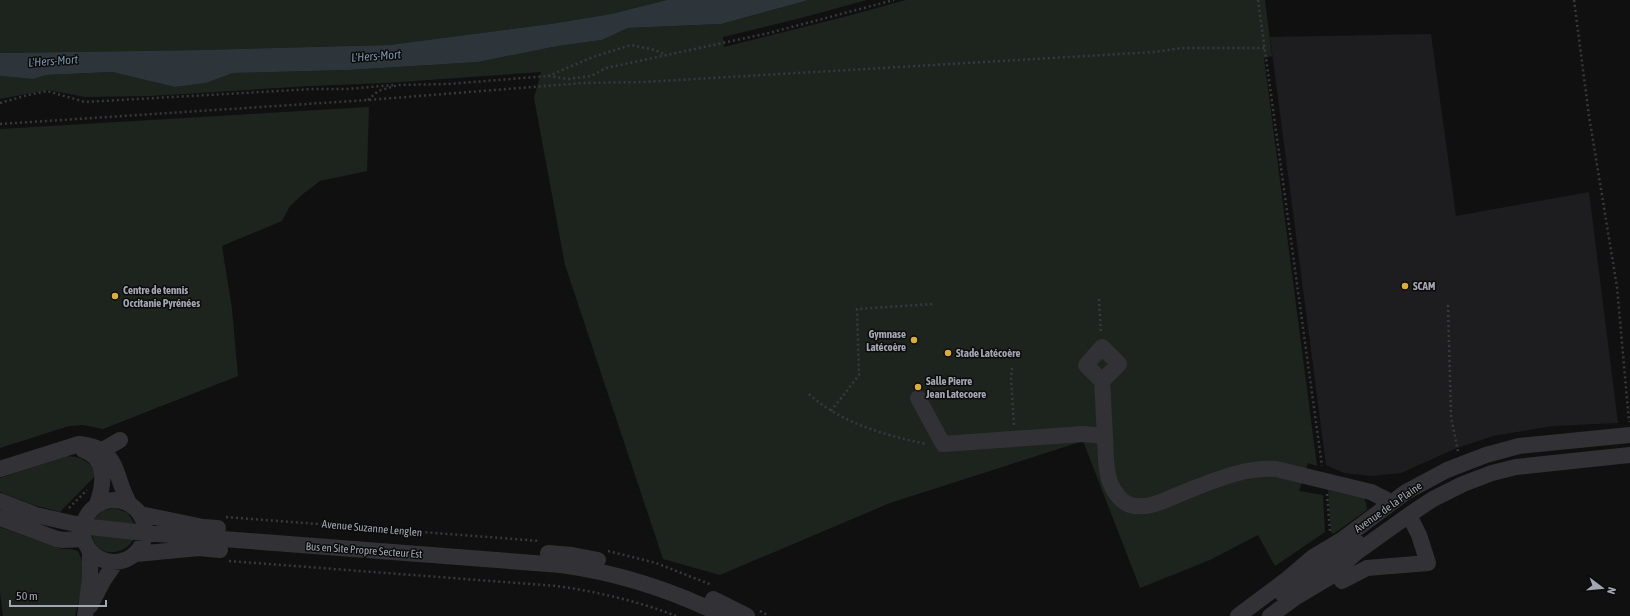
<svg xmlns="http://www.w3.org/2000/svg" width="1630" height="616" viewBox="0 0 1630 616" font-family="'Asap Condensed',sans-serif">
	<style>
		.built { fill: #1d1c1e }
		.green { fill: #1d241e }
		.water { fill: #2d343a }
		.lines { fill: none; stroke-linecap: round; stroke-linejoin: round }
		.path { stroke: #38393d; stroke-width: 2.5; stroke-dasharray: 2 3; stroke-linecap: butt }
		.minor { stroke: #323236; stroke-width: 16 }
		.poi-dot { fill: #dbad3f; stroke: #0b0b0c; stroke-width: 1.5 }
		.labels { text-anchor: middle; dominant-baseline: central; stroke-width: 3; stroke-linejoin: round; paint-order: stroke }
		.poi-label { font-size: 11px; font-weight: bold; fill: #a3a7b1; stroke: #0b0b0c; text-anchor: start }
		.street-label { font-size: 11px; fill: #a3a7b1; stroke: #0b0b0c }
		.water-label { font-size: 12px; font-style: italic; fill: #7d93a8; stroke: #0b0b0c }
	</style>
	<rect width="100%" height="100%" fill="#101011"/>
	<!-- built -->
	<path class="built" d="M1431 34 1456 216 1589 192 1618 423 1553 426 1493 436 1457 448 1401 473 1371 476 1344 473 1326 465 1270 37Z"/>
	<!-- green -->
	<path class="green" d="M0 0H667L611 14 557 23 389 45 202 50 0 53Z
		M809 0H867L797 19 723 37 724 47 840 18 906 0H1265L1272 56 1264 58 1317 466 1308 463 1299 491 1323 495 1325 532 1275 566 1258 535 1210 560 1140 588 1083 441 890 503 720 575 663 559 565 265 534 98 541 72 386 83 311 86 151 96 85 97 48 90 0 99V76L33 79 46 75 112 72 175 87 206 83 233 73 349 70 478 62 558 46 602 40 628 28 721 24Z
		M369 107 367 171 320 181 303 194 290 206 282 221 222 246 232 309 238 376 103 429 83 425 69 426 0 448V129Z
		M66 456C81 457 90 460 96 475L60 512 34 505 0 492V478Z
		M1328 490 1364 498 1366 503 1367 510 1333 534 1331 532Z
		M115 508 128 513 135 525 93 521 102 511Z
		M0 527 62 549H70L78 551C89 571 80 595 75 616H3L0 592Z
		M92 534 134 539C123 557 95 558 92 534Z"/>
	<!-- water -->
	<path class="water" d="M667 0H809L721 24 628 28 602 40 558 46 478 62 349 70 233 73 206 83 175 87 112 72 46 75 33 79 0 76V53L202 50 389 45 557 23 611 14Z"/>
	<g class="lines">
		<!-- path -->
		<path class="path" d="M1258 0 1322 466
			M1574 0 1589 116 1617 287 1629 422
			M548 76 593 57 631 45 655 50 666 55
			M368 100 378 91 398 85 448 84 548 76 568 79 591 76 606 68 769 33 894 0
			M0 103 28 95 47 91 85 102 313 89H347L393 85
			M0 124 368 100 583 83 644 82 1154 52 1182 48H1266
			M1099 299 1101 334
			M1448 305 1451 417 1458 451
			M1012 368 1011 378 1014 425
			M809 394C841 423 884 435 926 444
			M831 411 859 375 857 309 933 304
			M1327 494 1330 531
			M69 508 87 490
			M226 517 540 541
			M608 551 656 563 712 585
			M229 561 557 586C598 592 638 601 676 616
			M760 611 769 616"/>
		<!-- minor -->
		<path class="minor" d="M1102 347 1119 364 1102 381 1086 365Z
			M1102 381 1105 436
			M918 398 943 444 1083 434 1105 436C1106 450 1105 470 1110 482 1114 493 1123 505 1135 506 1152 508 1167 499 1182 493 1213 481 1243 467 1276 469L1371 492 1385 499 1390 504
			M83 450C108 458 104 485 97 504
			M103 450 120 440
			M0 469 79 444C120 448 113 474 129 503
			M83 531a31 31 0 1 1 62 0a31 31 0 1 1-62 0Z
			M0 501 36 515 62 521 90 527 145 533 561 565C619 573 672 590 724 616
			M140 514 203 527 218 528
			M0 518 57 539 63 540 83 539
			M548 553 572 555 598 560
			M136 554 199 548 220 550
			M1342 581 1367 568 1428 563 1419 535 1409 515
			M1283 595 1356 541
			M713 599 747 616
			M90 606 103 581 116 562
			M85 616 90 579V552
			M1238 616 1286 580 1313 557 1343 539 1406 492 1447 470 1486 455 1519 446 1630 435
			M1270 616 1296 597 1328 578 1357 552 1409 515 1433 499 1463 484 1492 473 1516 467 1630 455"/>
	</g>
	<!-- markers -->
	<g class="poi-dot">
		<circle cx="1405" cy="286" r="4"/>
		<circle cx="115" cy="296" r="4"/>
		<circle cx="914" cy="340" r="4"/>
		<circle cx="948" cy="353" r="4"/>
		<circle cx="918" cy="387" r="4"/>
	</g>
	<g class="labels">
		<!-- poi labels -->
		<g class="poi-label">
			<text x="1413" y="286">SCAM</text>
			<text x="123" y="290">Centre de tennis<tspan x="123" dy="13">Occitanie Pyrénées</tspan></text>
			<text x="906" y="334" text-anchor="end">Gymnase<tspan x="906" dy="13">Latécoère</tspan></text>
			<text x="956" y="353">Stade Latécoère</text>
			<text x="926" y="381">Salle Pierre<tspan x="926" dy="13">Jean Latecoere</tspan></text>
		</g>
		<!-- street labels -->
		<g class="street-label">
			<text transform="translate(1388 507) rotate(-35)">Avenue de la Plaine</text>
			<text transform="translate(372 528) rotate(5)">Avenue Suzanne Lenglen</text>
			<text transform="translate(364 550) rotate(4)">Bus en Site Propre Secteur Est</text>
		</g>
		<!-- water labels -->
		<g class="water-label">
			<text transform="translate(376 56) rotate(-4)">L'Hers-Mort</text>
			<text transform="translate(53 61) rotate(-4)">L'Hers-Mort</text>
		</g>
	</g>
	<!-- north arrow -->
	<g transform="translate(1602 588) rotate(106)" stroke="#0b0b0c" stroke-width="3" paint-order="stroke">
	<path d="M0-3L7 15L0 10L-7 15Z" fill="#a3a7b1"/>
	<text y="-6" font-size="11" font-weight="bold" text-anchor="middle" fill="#a3a7b1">N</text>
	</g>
	<!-- scale -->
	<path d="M10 600v6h96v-6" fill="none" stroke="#a3a7b1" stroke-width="2"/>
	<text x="16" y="600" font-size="12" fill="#a3a7b1" stroke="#0b0b0c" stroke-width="3" paint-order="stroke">50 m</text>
</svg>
